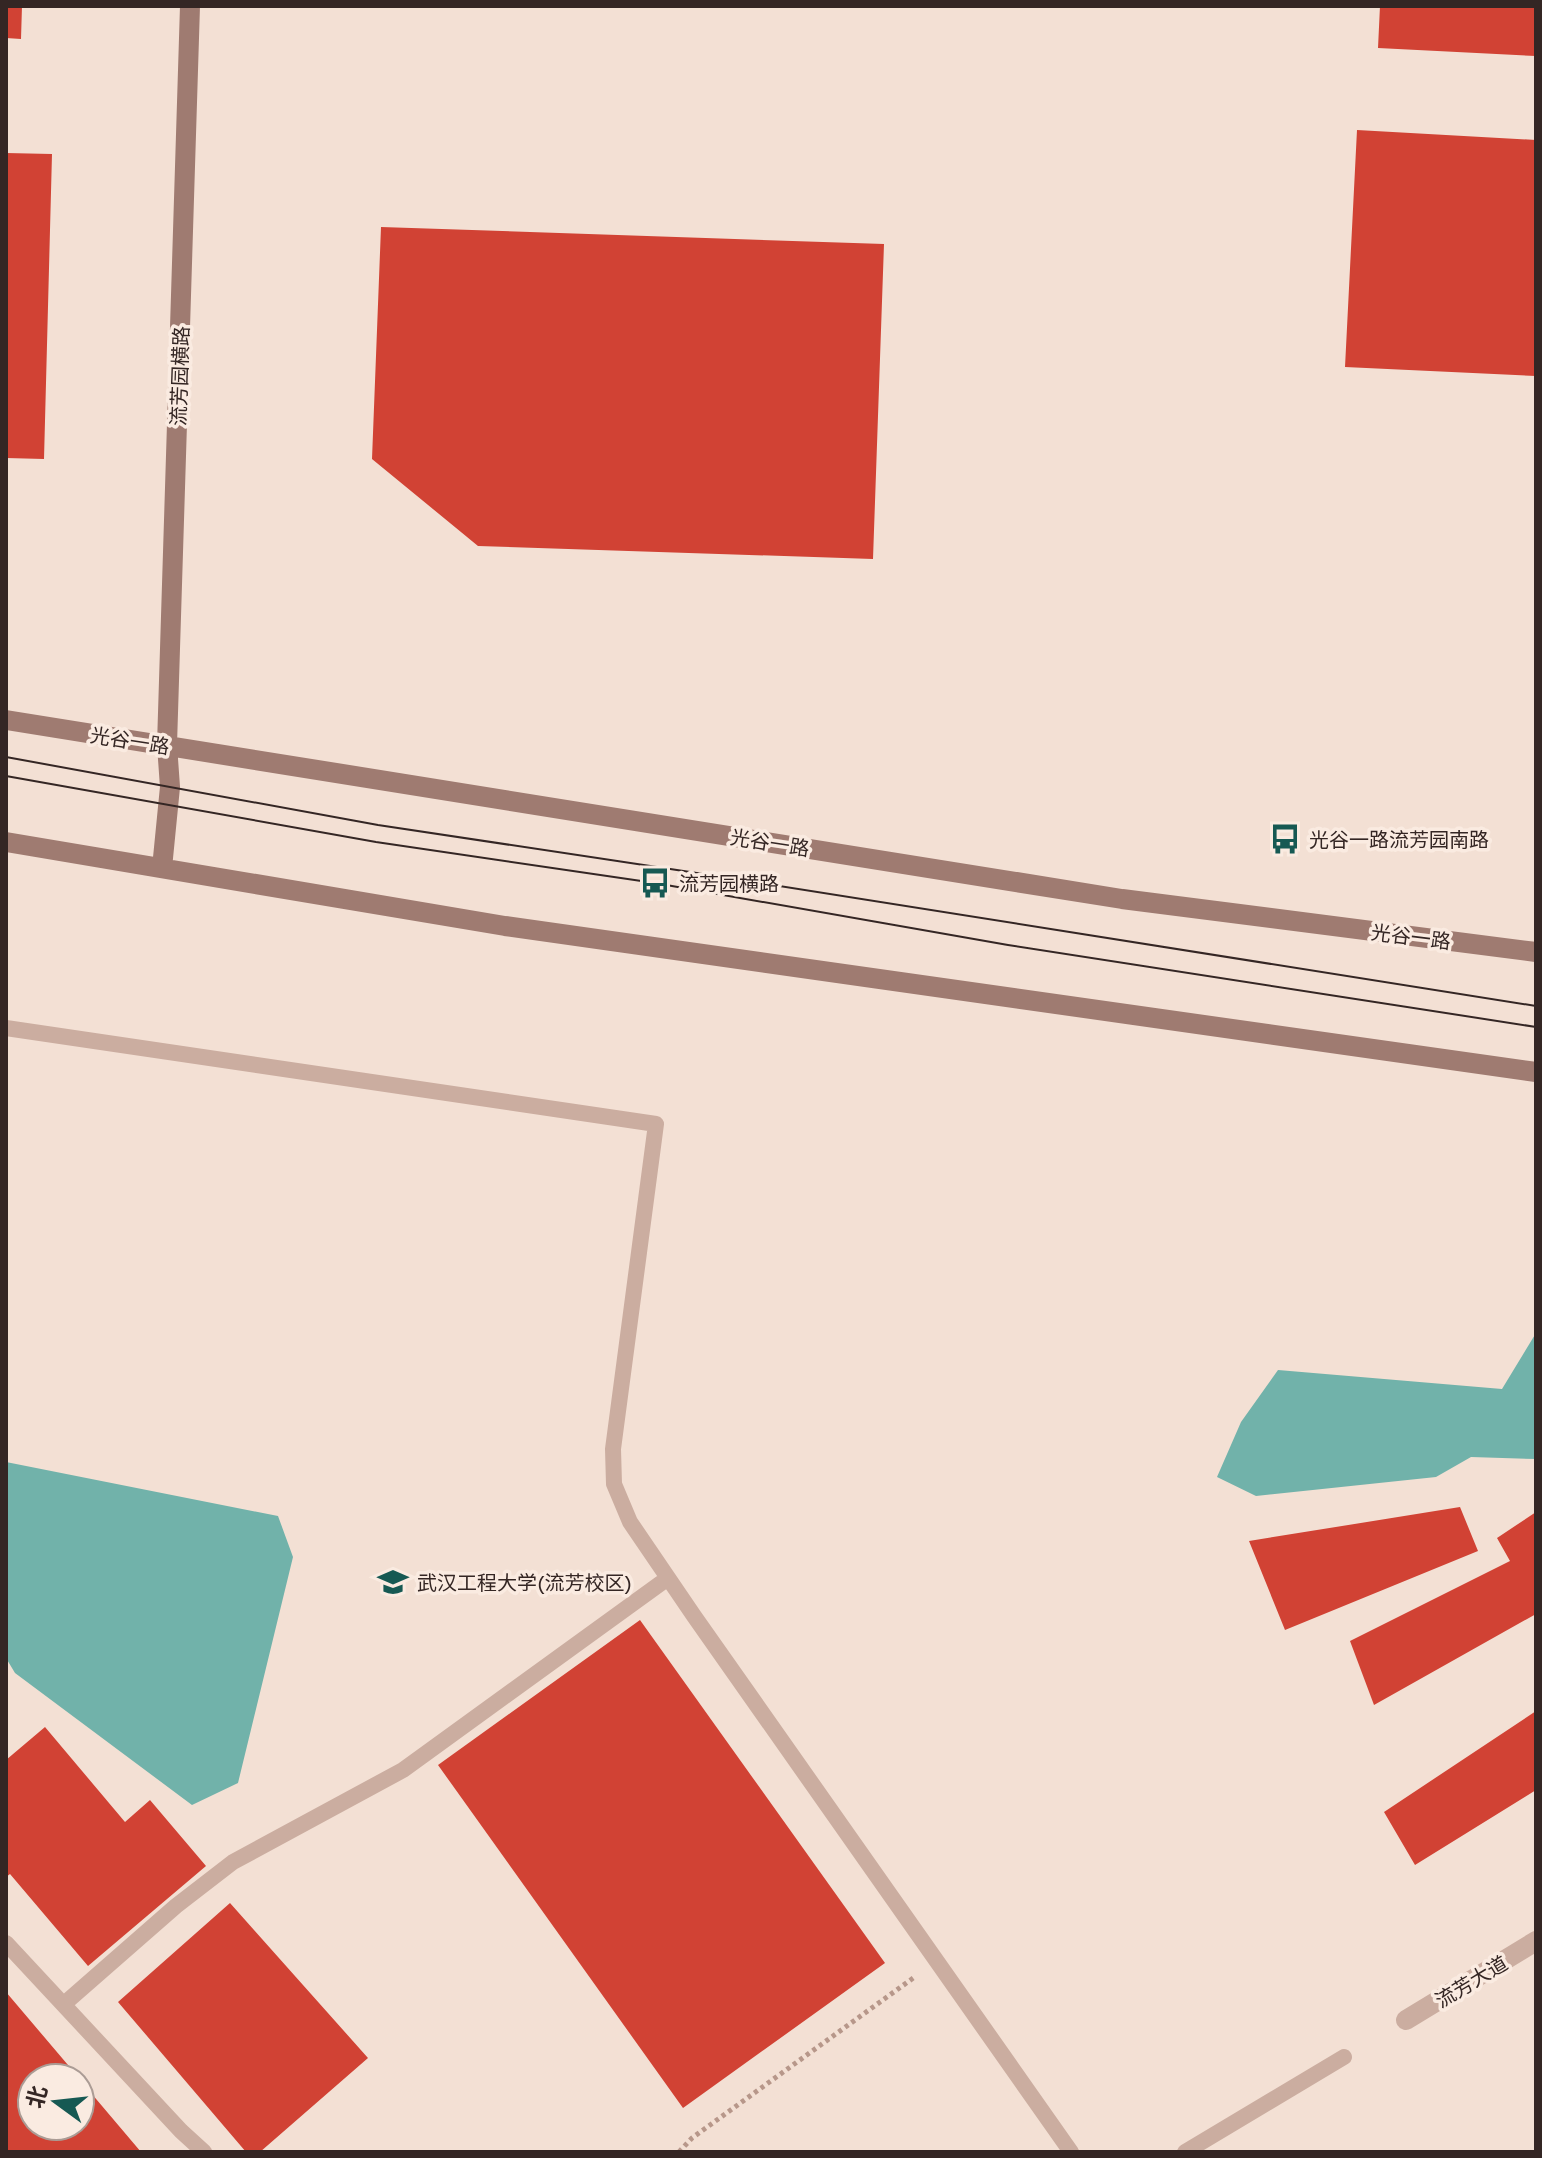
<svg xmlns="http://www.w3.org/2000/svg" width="1542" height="2158" viewBox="0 0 1542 2158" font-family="'Golos Text','Noto Sans SC',sans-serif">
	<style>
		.water { fill: #71b2aa }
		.building { fill: #d14234 }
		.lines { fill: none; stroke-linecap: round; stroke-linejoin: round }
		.path { stroke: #b7978a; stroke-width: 5; stroke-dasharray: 4 4; stroke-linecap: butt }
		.lane { stroke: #cbada0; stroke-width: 16 }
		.street { stroke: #cbada0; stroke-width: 20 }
		.secondary { stroke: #9f7b71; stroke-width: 20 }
		.tram { stroke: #342624; stroke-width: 2 }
		.labels { text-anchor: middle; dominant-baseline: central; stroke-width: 7; stroke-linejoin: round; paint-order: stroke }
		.street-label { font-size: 20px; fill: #342624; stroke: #faebe1 }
		.poi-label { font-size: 20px; fill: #342624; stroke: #faebe1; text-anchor: start }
	</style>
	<rect width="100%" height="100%" fill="#f3e0d4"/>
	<!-- water -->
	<path class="water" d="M1536 1333V1459L1471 1457 1436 1477 1256 1496 1217 1477 1241 1422 1278 1370 1502 1389Z
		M6 1462 278 1516 293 1557 238 1783 192 1805 15 1673 6 1658Z"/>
	<!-- building -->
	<path class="building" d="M6 6H22L21 39 6 38Z
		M1380 6H1536V56L1378 48Z
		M1357 130 1536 140V376L1345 367Z
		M6 153 52 154 44 459 6 458Z
		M381 227 884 244 873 559 478 546 372 459Z
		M1460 1507 1478 1551 1285 1630 1249 1541Z
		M1536 1512V1614L1374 1705 1350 1641 1510 1561 1497 1538Z
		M640 1620 885 1963 683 2108 438 1765Z
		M1536 1711V1790L1415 1865 1384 1812Z
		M45 1727 125 1822 150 1800 206 1866 88 1966 10 1874 6 1877V1760Z
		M230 1903 368 2058 260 2152H246L118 2002Z
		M6 1992 79 2078H32V2126H80V2080L141 2152H6Z"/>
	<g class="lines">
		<!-- path -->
		<path class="path" d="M679 2152 692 2138 916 1976"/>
		<!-- lane -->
		<path class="lane" d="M6 1028 656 1124 613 1449 614 1484 630 1522 694 1616 1071 2152
			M6 1943 181 2131 204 2152
			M64 2004 176 1906 233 1862 403 1770 668 1578
			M1185 2152 1344 2057"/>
		<!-- street -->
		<path class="street" d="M1406 2020 1536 1941"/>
		<!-- secondary -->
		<path class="secondary" d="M6 720 1122 899 1536 952
			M6 842 505 926 1536 1072
			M162 868 170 787 167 745 190 6"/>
		<!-- tram -->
		<path class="tram" d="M6 757 378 825 710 875 1536 1006
			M6 776 376 842 655 883 1008 945 1536 1027"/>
	</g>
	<!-- icons -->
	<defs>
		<g id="bus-bare" transform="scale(2.4)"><path d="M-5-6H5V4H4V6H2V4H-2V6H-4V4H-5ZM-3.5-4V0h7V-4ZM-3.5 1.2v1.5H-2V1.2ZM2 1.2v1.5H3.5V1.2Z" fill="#165953" stroke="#faebe1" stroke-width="2.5" paint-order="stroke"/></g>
		<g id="university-bare" transform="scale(2.4)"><path d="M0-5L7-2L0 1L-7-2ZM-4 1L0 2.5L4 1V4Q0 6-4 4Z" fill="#165953" stroke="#faebe1" stroke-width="2.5" paint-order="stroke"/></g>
	</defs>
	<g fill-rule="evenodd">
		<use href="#bus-bare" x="1285" y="839"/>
		<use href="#bus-bare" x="655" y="883"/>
		<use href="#university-bare" x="393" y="1582"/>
	</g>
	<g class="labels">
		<!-- street labels -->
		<g class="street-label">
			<text transform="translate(179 376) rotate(-88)">流芳园横路</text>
			<text transform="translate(130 740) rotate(9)">光谷一路</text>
			<text transform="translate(770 842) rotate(9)">光谷一路</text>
			<text transform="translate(1411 936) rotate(7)">光谷一路</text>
			<text transform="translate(1471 1981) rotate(-31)">流芳大道</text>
		</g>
		<!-- poi labels -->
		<g class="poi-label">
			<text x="1309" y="839">光谷一路流芳园南路</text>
			<text x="679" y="883">流芳园横路</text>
			<text x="417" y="1582">武汉工程大学(流芳校区)</text>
		</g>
	</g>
	<!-- border -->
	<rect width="1542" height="2158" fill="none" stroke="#342624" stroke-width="16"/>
	<!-- north arrow -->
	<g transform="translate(56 2102) rotate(285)"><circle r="38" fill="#faebe1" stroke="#ab9c95" stroke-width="2"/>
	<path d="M0-6L14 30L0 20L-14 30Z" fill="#165953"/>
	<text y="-12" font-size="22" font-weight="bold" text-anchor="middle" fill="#342624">北</text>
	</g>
</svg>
